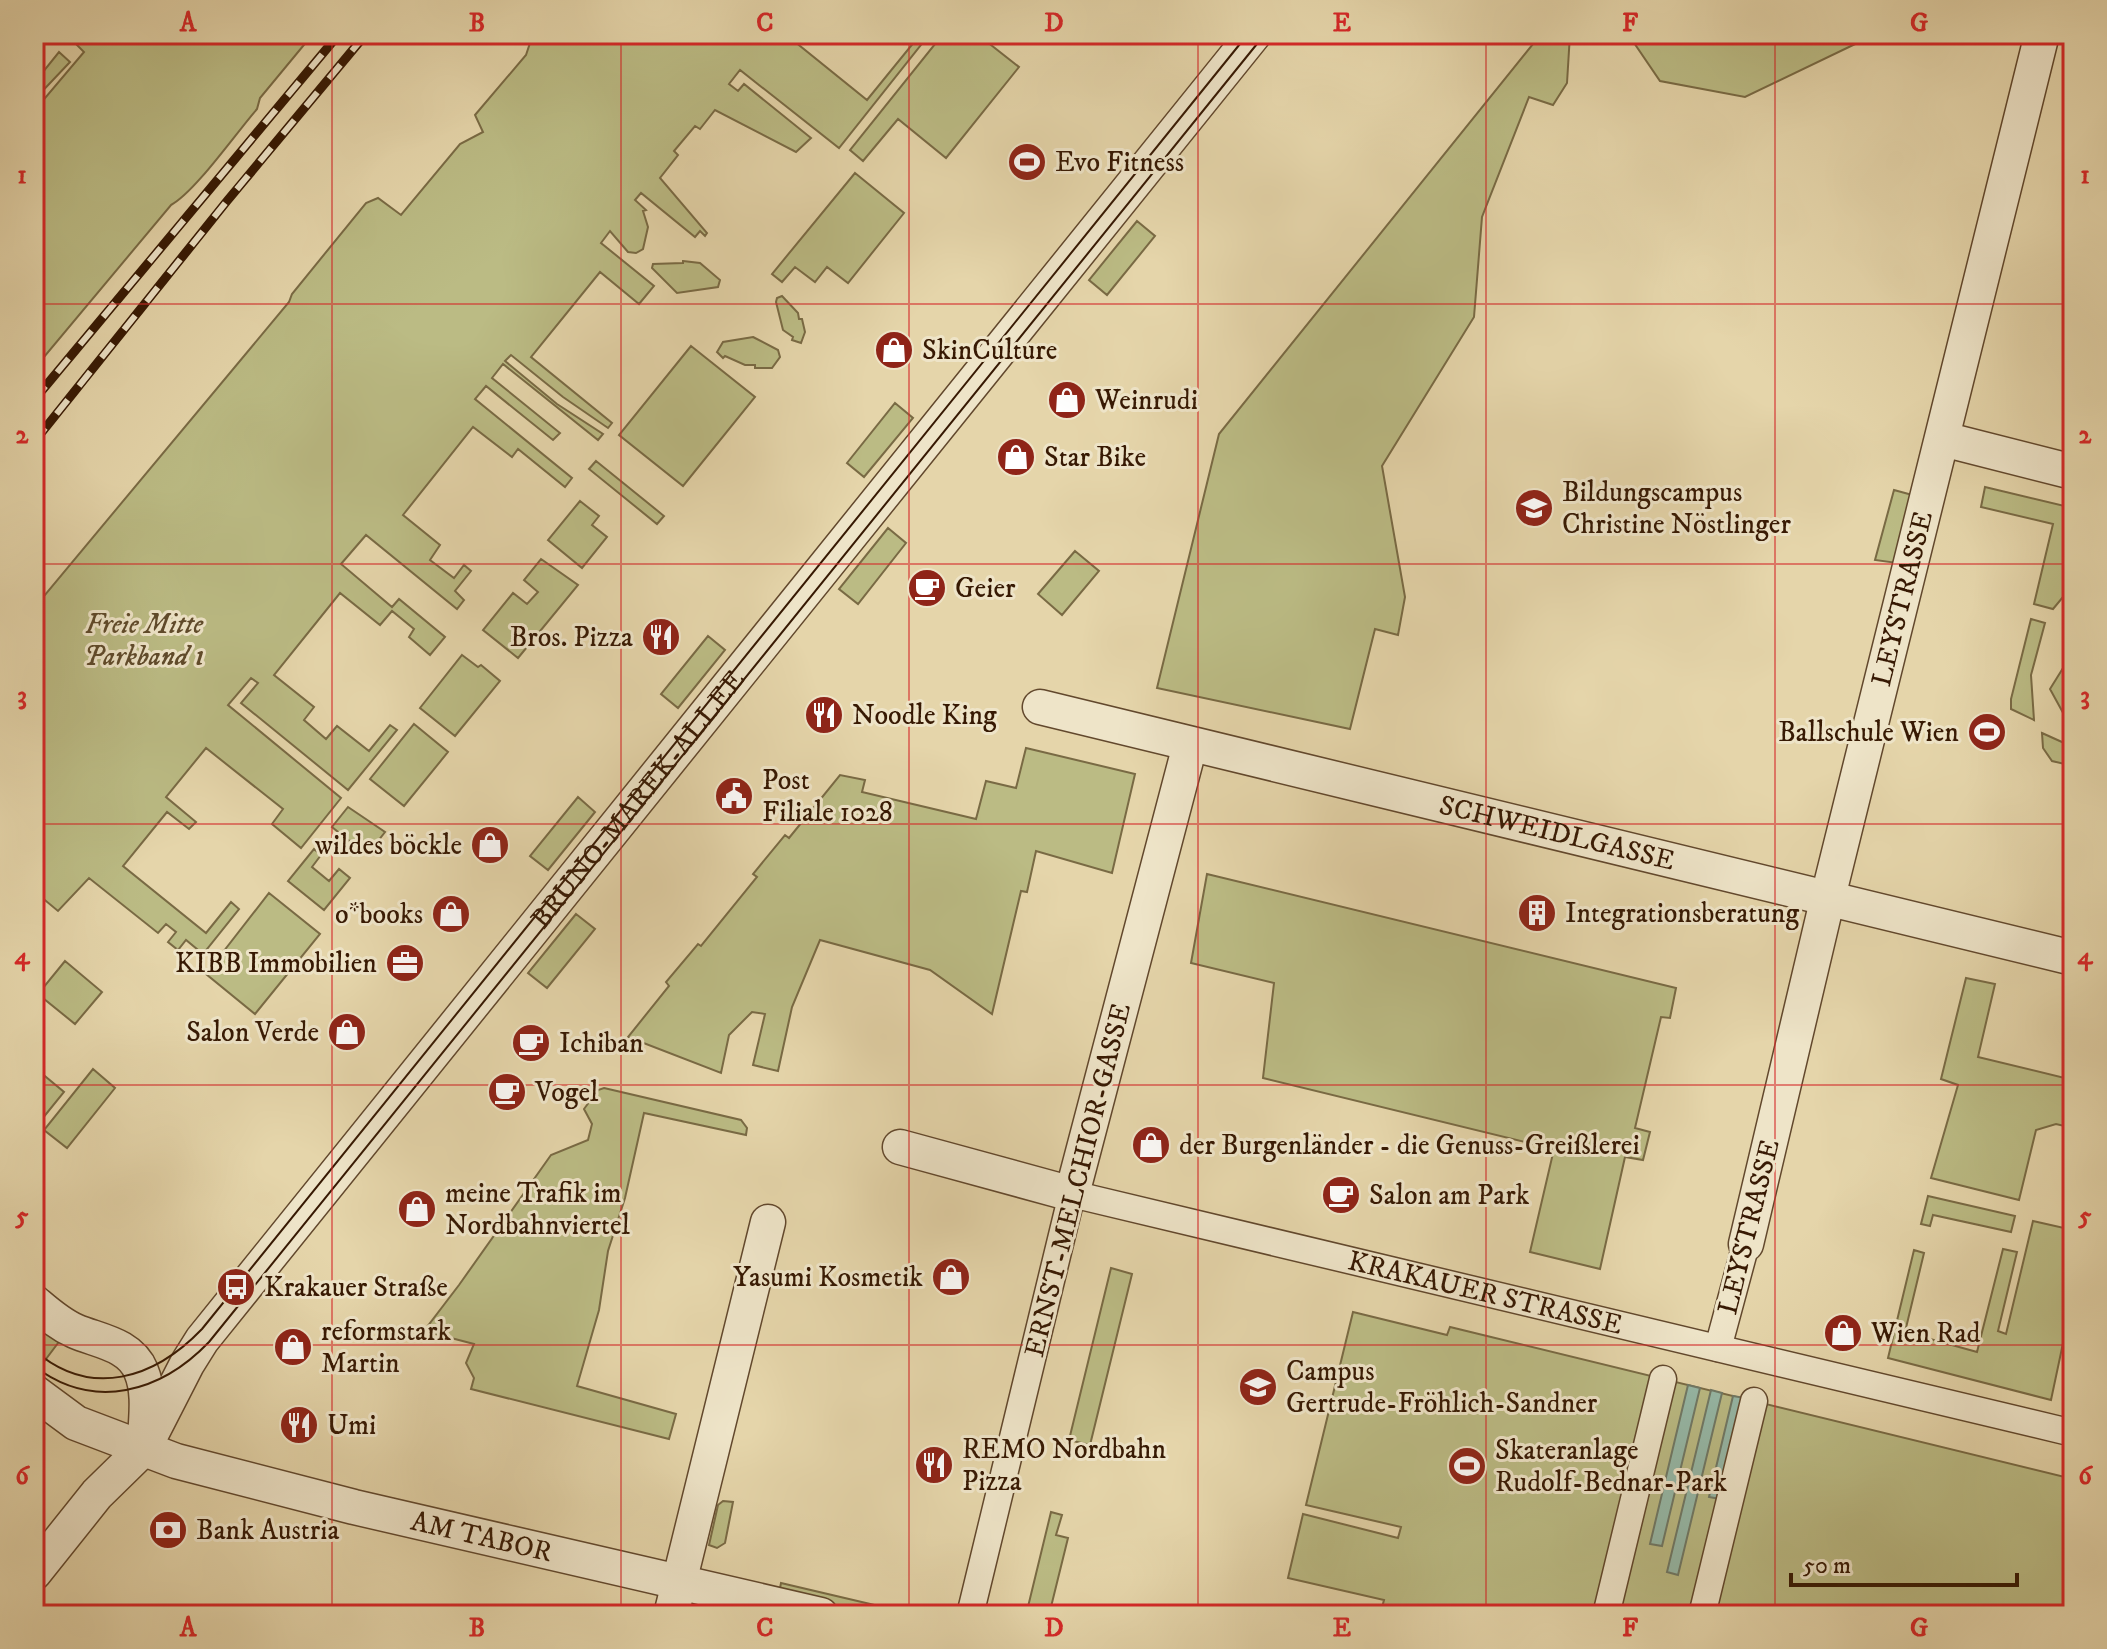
<svg xmlns="http://www.w3.org/2000/svg" width="2107" height="1649" viewBox="0 0 2107 1649" font-family="'IM FELL DW Pica',serif">
	<style>
		.green { fill: #bbbb84; stroke: #796a44; stroke-width: 2 }
		.water { fill: #96b9a8; stroke: #707966; stroke-width: 2 }
		.lines { fill: none; stroke-linecap: round; stroke-linejoin: round }
		.pedestrian-casing { stroke: #62482d; stroke-width: 29 }
		.minor-casing { stroke: #62482d; stroke-width: 37 }
		.pedestrian { stroke: #eee4c8; stroke-width: 26 }
		.minor { stroke: #eee4c8; stroke-width: 34 }
		.tram { stroke: #371903; stroke-width: 2 }
		.rail-casing { stroke: #371903; stroke-width: 9 }
		.rail { stroke: #eee4c8; stroke-width: 6; stroke-dasharray: 18; stroke-linecap: butt }
		.grid { fill: none; stroke: #d62828; stroke-width: 2; stroke-opacity: 0.55 }
		.labels { text-anchor: middle; dominant-baseline: central; stroke-width: 6; stroke-linejoin: round; paint-order: stroke }
		.poi-label { font-size: 28px; fill: #371903; stroke: #eee4c8; text-anchor: start }
		.street-label { font-size: 28px; fill: #371903; stroke: #eee4c8 }
		.park-label { font-size: 28px; font-style: italic; fill: #5f4a2a; stroke: #eee4c8 }
		.neatline { fill: none; stroke: #d62828; stroke-width: 3 }
		.grid-label { font-size: 26px; text-anchor: middle; font-weight: bold; fill: #d62828 }
	</style>
	<rect width="100%" height="100%" fill="#e5d5aa"/>
	<filter id="stains"><feTurbulence type="fractalNoise" baseFrequency=".0025" numOctaves="4"/><feColorMatrix values="0 0 0 0 .2 0 0 0 0 .09 0 0 0 0 .02 0 0 0 .5 -.17"/></filter>
	<radialGradient id="worn" r=".72"><stop offset=".6" stop-color="#630" stop-opacity="0"/><stop offset="1" stop-color="#630" stop-opacity=".3"/></radialGradient>
	<!-- green -->
	<path class="green" d="M66 34H81L91 43 99 34H313L260 98 257 109C236 133 195 192 171 205L34 369V111L84 52Z
		M533 34H791L789 37 867 100 919 36 924 41 839 148 740 70 729 84 738 91 744 84 811 138 796 152 715 110 700 129 695 126 674 151 678 155 660 178 707 233 705 236 700 231 695 237 641 193 635 200 646 210 643 211 648 227 643 249 636 253 628 252 610 231 601 243 654 286 639 304 600 272 531 357 612 423 608 428 563 397 511 355 505 361 557 404 603 434 598 440 503 364 492 378 560 433 553 440 486 386 475 399 572 478 565 487 518 449 512 457 473 427 403 515 440 545 430 560 454 578 464 565 471 571 455 591 464 600 457 609 366 535 341 564 392 607 399 599 445 637 430 655 409 637 414 629 392 611 380 625 340 593 274 675 314 707 304 720 326 739 337 726 369 751 390 725 397 730 348 790 241 703 258 683 251 678 228 705 341 798 301 848 272 824 283 809 206 748 166 797 196 822 189 829 167 812 123 866 206 933 231 902 239 909 203 954 186 940 178 950 168 942 176 932 166 924 158 933 89 878 58 911 34 891V608L289 302 292 294 366 203 378 198 401 215 460 144 483 132 475 115 526 55Z
		M943 34H977L1019 67 946 158 898 119 863 161 850 150Z
		M1541 34H1570L1567 83 1553 105 1529 97 1482 217 1474 317 1382 466 1405 597 1398 635 1375 629 1350 729 1157 688 1219 434Z
		M1628 34H1876L1745 97 1660 81Z
		M59 52 70 62 34 100V83Z
		M855 173 904 213 848 283 827 267 815 282 795 267 782 282 772 274Z
		M1137 221 1155 236 1107 295 1089 280Z
		M683 261 700 263 720 280 718 287 677 293 652 268 653 264 683 263Z
		M782 296 798 313 799 319H802L805 332 801 343 792 340 793 337 783 330 776 302 777 298Z
		M753 337 778 350 780 357 772 368H755V365H745L725 356 723 358 717 352 723 342Z
		M691 346 755 397 683 486 619 435Z
		M895 403 913 418 864 477 847 463Z
		M596 461 664 516 657 524 589 469Z
		M1985 487 2073 508V585L2053 609 2034 604 2053 524 1981 507Z
		M1894 490 1916 496 1897 563 1875 560Z
		M580 501 599 516 592 525 607 537 582 568 548 540Z
		M888 528 906 543 858 604 839 589Z
		M1075 551 1099 571 1062 615 1038 594Z
		M541 559 578 585 518 658 483 630 513 593 527 604 538 592 524 580Z
		M2031 619 2045 623 2031 675 2034 720 2011 709V699Z
		M708 636 725 650 678 708 661 694Z
		M2073 652V731L2050 689Z
		M462 655 478 667 481 665 500 681 455 736 420 708Z
		M414 724 448 752 404 806 370 779Z
		M2042 733 2073 747V766L2052 761 2043 748Z
		M1026 748 1135 774 1112 873 1036 851 1027 892 1021 891 992 1014 930 970 820 940 792 1007 778 1071 753 1065 765 1014 752 1012 729 1035 721 1073 628 1037 669 986 666 982 698 944 701 946 757 877 753 874 785 835 789 838 840 775 865 780 862 792 976 819 986 781 1016 788Z
		M578 797 595 812 548 870 530 856Z
		M348 807 385 832 367 855 332 827Z
		M314 849 321 855 312 867 329 881 339 869 350 878 324 910 288 881Z
		M1207 874 1676 988 1670 1018 1661 1017 1635 1128 1650 1132 1643 1160 1625 1157 1600 1269 1530 1252 1554 1149 1263 1078 1274 983 1191 963Z
		M269 893 320 934 255 1014 206 974Z
		M576 914 595 929 547 988 528 973Z
		M65 961 102 992 75 1024 38 994Z
		M1966 978 1995 984 1978 1057 2073 1080V1128L2056 1124 2036 1130 2019 1200 1931 1178 1958 1085 1941 1079Z
		M34 1067 64 1092 38 1124 34 1121Z
		M93 1069 115 1088 67 1148 44 1130Z
		M604 1088 741 1120 747 1128 746 1135 644 1113 625 1198 608 1251 599 1310 577 1386 676 1414 669 1439 471 1389 474 1378 466 1363 474 1344 424 1331 459 1285 551 1155 588 1140 592 1124 584 1109 598 1090Z
		M1928 1196 2015 1216 2011 1232 1933 1215 1930 1226 1921 1224Z
		M2033 1221 2073 1230V1296L2051 1400 1888 1358 1914 1250 1924 1253 1905 1332 1977 1352 2003 1249 2017 1252 1998 1331 2006 1334Z
		M1111 1268 1132 1274 1090 1445 1069 1440Z
		M1353 1312 1447 1335 1450 1327 2073 1479V1615H1380L1384 1600 1288 1578 1303 1514 1398 1538 1401 1527 1306 1505Z
		M34 1320 61 1339 34 1375Z
		M723 1501 733 1502 725 1543 717 1548 709 1545 718 1505Z
		M1051 1512 1062 1515 1056 1535 1068 1538 1049 1615H1026Z
		M781 1583 917 1615H867L779 1593Z"/>
	<!-- water -->
	<path class="water" d="M1688 1385 1700 1388 1662 1546 1650 1544Z
		M1711 1390 1722 1393 1678 1575 1667 1572Z
		M1733 1396 1745 1398 1720 1499 1709 1497Z"/>
	<g class="lines">
		<!-- pedestrian casing -->
		<g class="pedestrian-casing">
			<g id="pedestrian">
				<path d="M1718 1348 1746 1244"/>
				<path id="s1" d="M970 1615 1072 1194 2073 1433"/>
				<path d="M1606 1615 1663 1379"/>
				<path d="M1702 1615 1754 1401"/>
			</g>
		</g>
		<!-- minor casing -->
		<g class="minor-casing">
			<g id="minor">
				<path d="M1943 439 2073 472"/>
				<path id="s2" d="M1040 707 2073 958"/>
				<path d="M900 1147 1072 1194 1190 745"/>
				<path id="s3" d="M1746 1244 1828 897 2042 34"/>
				<path d="M34 1302C47 1313 59 1324 75 1331 98 1341 130 1344 141 1371 150 1392 146 1418 145 1439"/>
				<path id="s4" d="M34 1392 76 1423 176 1461 354 1507 821 1615"/>
				<path id="s5" d="M34 1573 97 1494 144 1448 187 1364 202 1340 1254 34"/>
				<path d="M671 1615 768 1222"/>
			</g>
		</g>
		<!-- pedestrian -->
		<use href="#pedestrian" class="pedestrian"/>
		<!-- minor -->
		<use href="#minor" class="minor"/>
		<!-- tram -->
		<path class="tram" d="M34 1350C91 1400 155 1378 202 1329L1248 34
			M34 1366C94 1412 161 1392 209 1342L1265 34"/>
		<!-- rail casing -->
		<g class="rail-casing">
			<path id="rail" d="M34 400 339 34
				M34 442 227 201 366 34"/>
		</g>
		<!-- rail -->
		<use href="#rail" class="rail"/>
	</g>
	<!-- grid -->
	<path class="grid" d="M332 34V1615M621 34V1615M909 34V1615M1198 34V1615M1486 34V1615M1775 34V1615M34 304H2073M34 564H2073M34 824H2073M34 1085H2073M34 1345H2073"/>
	<!-- icons -->
	<defs>
		<g id="stadium-disc" transform="scale(2)"><circle r="9.5" fill="#8f2418" stroke="#eee4c8"/><path d="M0-5a6.5 5 0 1 0 0 10a6.5 5 0 1 0 0-10ZM-3.5-1.8h7v3.6h-7Z" fill="#fff"/></g>
		<g id="shop-disc" transform="scale(2)"><circle r="9.5" fill="#8f2418" stroke="#eee4c8"/><path d="M-5-2.5h2.3a2.7 3.5 0 0 1 5.4 0H5L5.5 6h-11ZM-1.5-2.5h3a1.5 2.3 0 0 0-3 0Z" fill="#fff"/></g>
		<g id="school-disc" transform="scale(2)"><circle r="9.5" fill="#8f2418" stroke="#eee4c8"/><path d="M0-5L7-2L0 1L-7-2ZM-4 1L0 2.5L4 1V4Q0 6-4 4Z" fill="#fff"/></g>
		<g id="cafe-disc" transform="scale(2)"><circle r="9.5" fill="#8f2418" stroke="#eee4c8"/><path d="M-5.5-4.5H6V0H3Q3 3.5 0 3.5H-2.5Q-5.5 3.5-5.5 0ZM3-3.2v2h1.7v-2ZM-6 4.5H4V6H-6Z" fill="#fff"/></g>
		<g id="restaurant-disc" transform="scale(2)"><circle r="9.5" fill="#8f2418" stroke="#eee4c8"/><path d="M-5-6h1v4h1v-4h1v4h1v-4h1v5L-1.5 .5V6h-2V.5L-5-1ZM5-6V6H3V1.5H1.5Q1.5-4 5-6Z" fill="#fff"/></g>
		<g id="civic-disc" transform="scale(2)"><circle r="9.5" fill="#8f2418" stroke="#eee4c8"/><path d="M-.6-6.5H3V-4.5H.6V-3L4-1V1h2V6H-6V1h2V-1L-.6-3ZM-1.2 2.5V6h2.4V2.5Z" fill="#fff"/></g>
		<g id="building-disc" transform="scale(2)"><circle r="9.5" fill="#8f2418" stroke="#eee4c8"/><path d="M-4-6H4V6H1V3H-1V6H-4ZM-2.5-4.3h1.7v1.8h-1.7ZM.8-4.3h1.7v1.8H.8ZM-2.5-1h1.7V.8h-1.7ZM.8-1h1.7V.8H.8Z" fill="#fff"/></g>
		<g id="office-disc" transform="scale(2)"><circle r="9.5" fill="#8f2418" stroke="#eee4c8"/><path d="M-6-3h4V-5.5h4V-3h4V5H-6ZM-1-4.5V-3h2v-1.5ZM-6 0V1H6V0Z" fill="#fff"/></g>
		<g id="bus-disc" transform="scale(2)"><circle r="9.5" fill="#8f2418" stroke="#eee4c8"/><path d="M-5-6H5V4H4V6H2V4H-2V6H-4V4H-5ZM-3.5-4V0h7V-4ZM-3.5 1.2v1.5H-2V1.2ZM2 1.2v1.5H3.5V1.2Z" fill="#fff"/></g>
		<g id="bank-disc" transform="scale(2)"><circle r="9.5" fill="#8f2418" stroke="#eee4c8"/><path d="M-6-4H6V4H-6ZM0-2.3a2.3 2.3 0 1 0 0 4.6a2.3 2.3 0 1 0 0-4.6Z" fill="#fff"/></g>
	</defs>
	<g fill-rule="evenodd">
		<use href="#stadium-disc" x="1027" y="162"/>
		<use href="#shop-disc" x="894" y="350"/>
		<use href="#shop-disc" x="1067" y="400"/>
		<use href="#shop-disc" x="1016" y="457"/>
		<use href="#school-disc" x="1534" y="508"/>
		<use href="#cafe-disc" x="927" y="588"/>
		<use href="#restaurant-disc" x="661" y="637"/>
		<use href="#restaurant-disc" x="824" y="715"/>
		<use href="#stadium-disc" x="1987" y="732"/>
		<use href="#civic-disc" x="734" y="796"/>
		<use href="#shop-disc" x="490" y="845"/>
		<use href="#building-disc" x="1537" y="913"/>
		<use href="#shop-disc" x="451" y="914"/>
		<use href="#office-disc" x="405" y="963"/>
		<use href="#shop-disc" x="347" y="1032"/>
		<use href="#cafe-disc" x="531" y="1043"/>
		<use href="#cafe-disc" x="507" y="1092"/>
		<use href="#shop-disc" x="1151" y="1145"/>
		<use href="#cafe-disc" x="1341" y="1195"/>
		<use href="#shop-disc" x="417" y="1209"/>
		<use href="#shop-disc" x="951" y="1277"/>
		<use href="#bus-disc" x="236" y="1287"/>
		<use href="#shop-disc" x="1843" y="1333"/>
		<use href="#shop-disc" x="293" y="1347"/>
		<use href="#school-disc" x="1258" y="1387"/>
		<use href="#restaurant-disc" x="299" y="1425"/>
		<use href="#restaurant-disc" x="934" y="1465"/>
		<use href="#stadium-disc" x="1467" y="1466"/>
		<use href="#bank-disc" x="168" y="1530"/>
	</g>
	<g class="labels">
		<!-- poi labels -->
		<g class="poi-label">
			<text x="1055" y="162">Evo Fitness</text>
			<text x="922" y="350">SkinCulture</text>
			<text x="1095" y="400">Weinrudi</text>
			<text x="1044" y="457">Star Bike</text>
			<text x="1562" y="492">Bildungscampus<tspan x="1562" dy="32">Christine Nöstlinger</tspan></text>
			<text x="955" y="588">Geier</text>
			<text x="633" y="637" text-anchor="end">Bros. Pizza</text>
			<text x="852" y="715">Noodle King</text>
			<text x="1959" y="732" text-anchor="end">Ballschule Wien</text>
			<text x="762" y="780">Post<tspan x="762" dy="32">Filiale 1028</tspan></text>
			<text x="462" y="845" text-anchor="end">wildes böckle</text>
			<text x="1565" y="913">Integrationsberatung</text>
			<text x="423" y="914" text-anchor="end">o*books</text>
			<text x="377" y="963" text-anchor="end">KIBB Immobilien</text>
			<text x="319" y="1032" text-anchor="end">Salon Verde</text>
			<text x="559" y="1043">Ichiban</text>
			<text x="535" y="1092">Vogel</text>
			<text x="1179" y="1145">der Burgenländer - die Genuss-Greißlerei</text>
			<text x="445" y="1193">meine Trafik im<tspan x="445" dy="32">Nordbahnviertel</tspan></text>
			<text x="1369" y="1195">Salon am Park</text>
			<text x="923" y="1277" text-anchor="end">Yasumi Kosmetik</text>
			<text x="264" y="1287">Krakauer Straße</text>
			<text x="321" y="1331">reformstark<tspan x="321" dy="32">Martin</tspan></text>
			<text x="1871" y="1333">Wien Rad</text>
			<text x="1286" y="1371">Campus<tspan x="1286" dy="32">Gertrude-Fröhlich-Sandner</tspan></text>
			<text x="327" y="1425">Umi</text>
			<text x="962" y="1449">REMO Nordbahn<tspan x="962" dy="32">Pizza</tspan></text>
			<text x="1495" y="1450">Skateranlage<tspan x="1495" dy="32">Rudolf-Bednar-Park</tspan></text>
			<text x="196" y="1530">Bank Austria</text>
		</g>
		<!-- street labels -->
		<g class="street-label">
			<text stroke="none"><textPath href="#s3" startOffset="664">LEYSTRASSE</textPath></text>
			<text stroke="none"><textPath href="#s5" startOffset="984">BRUNO-MAREK-ALLEE</textPath></text>
			<text stroke="none"><textPath href="#s2" startOffset="532">SCHWEIDLGASSE</textPath></text>
			<text transform="translate(1078 1180) rotate(-76)">ERNST-MELCHIOR-GASSE</text>
			<text transform="translate(1749 1227) rotate(-76)">LEYSTRASSE</text>
			<text stroke="none"><textPath href="#s1" startOffset="858">KRAKAUER STRASSE</textPath></text>
			<text stroke="none"><textPath href="#s4" startOffset="474">AM TABOR</textPath></text>
		</g>
		<!-- park labels -->
		<g class="park-label">
			<text x="144" y="624">Freie Mitte<tspan x="144" dy="32">Parkband 1</tspan></text>
		</g>
	</g>
	<!-- margin -->
	<rect width="2107" height="1649" fill="none" stroke="#e5d5aa" stroke-width="88"/>
	<!-- scale -->
	<path d="M1791 1573v12h226v-12" fill="none" stroke="#371903" stroke-width="4"/>
	<text x="1803" y="1573" font-size="24" fill="#371903" stroke="#eee4c8" stroke-width="6" paint-order="stroke">50 m</text>
	<rect x="44" y="44" width="2019" height="1561" class="neatline"/>
	<g class="grid-label">
		<text x="188" y="31">A</text>
		<text x="477" y="31">B</text>
		<text x="765" y="31">C</text>
		<text x="1054" y="31">D</text>
		<text x="1342" y="31">E</text>
		<text x="1630" y="31">F</text>
		<text x="1919" y="31">G</text>
		<text x="22" y="183">1</text>
		<text x="2085" y="183">1</text>
		<text x="22" y="443">2</text>
		<text x="2085" y="443">2</text>
		<text x="22" y="704">3</text>
		<text x="2085" y="704">3</text>
		<text x="22" y="964">4</text>
		<text x="2085" y="964">4</text>
		<text x="22" y="1224">5</text>
		<text x="2085" y="1224">5</text>
		<text x="22" y="1484">6</text>
		<text x="2085" y="1484">6</text>
		<text x="188" y="1636">A</text>
		<text x="477" y="1636">B</text>
		<text x="765" y="1636">C</text>
		<text x="1054" y="1636">D</text>
		<text x="1342" y="1636">E</text>
		<text x="1630" y="1636">F</text>
		<text x="1919" y="1636">G</text>
	</g>
	<rect width="100%" height="100%" filter="url(#stains)"/>
	<rect width="100%" height="100%" fill="url(#worn)"/>
</svg>
